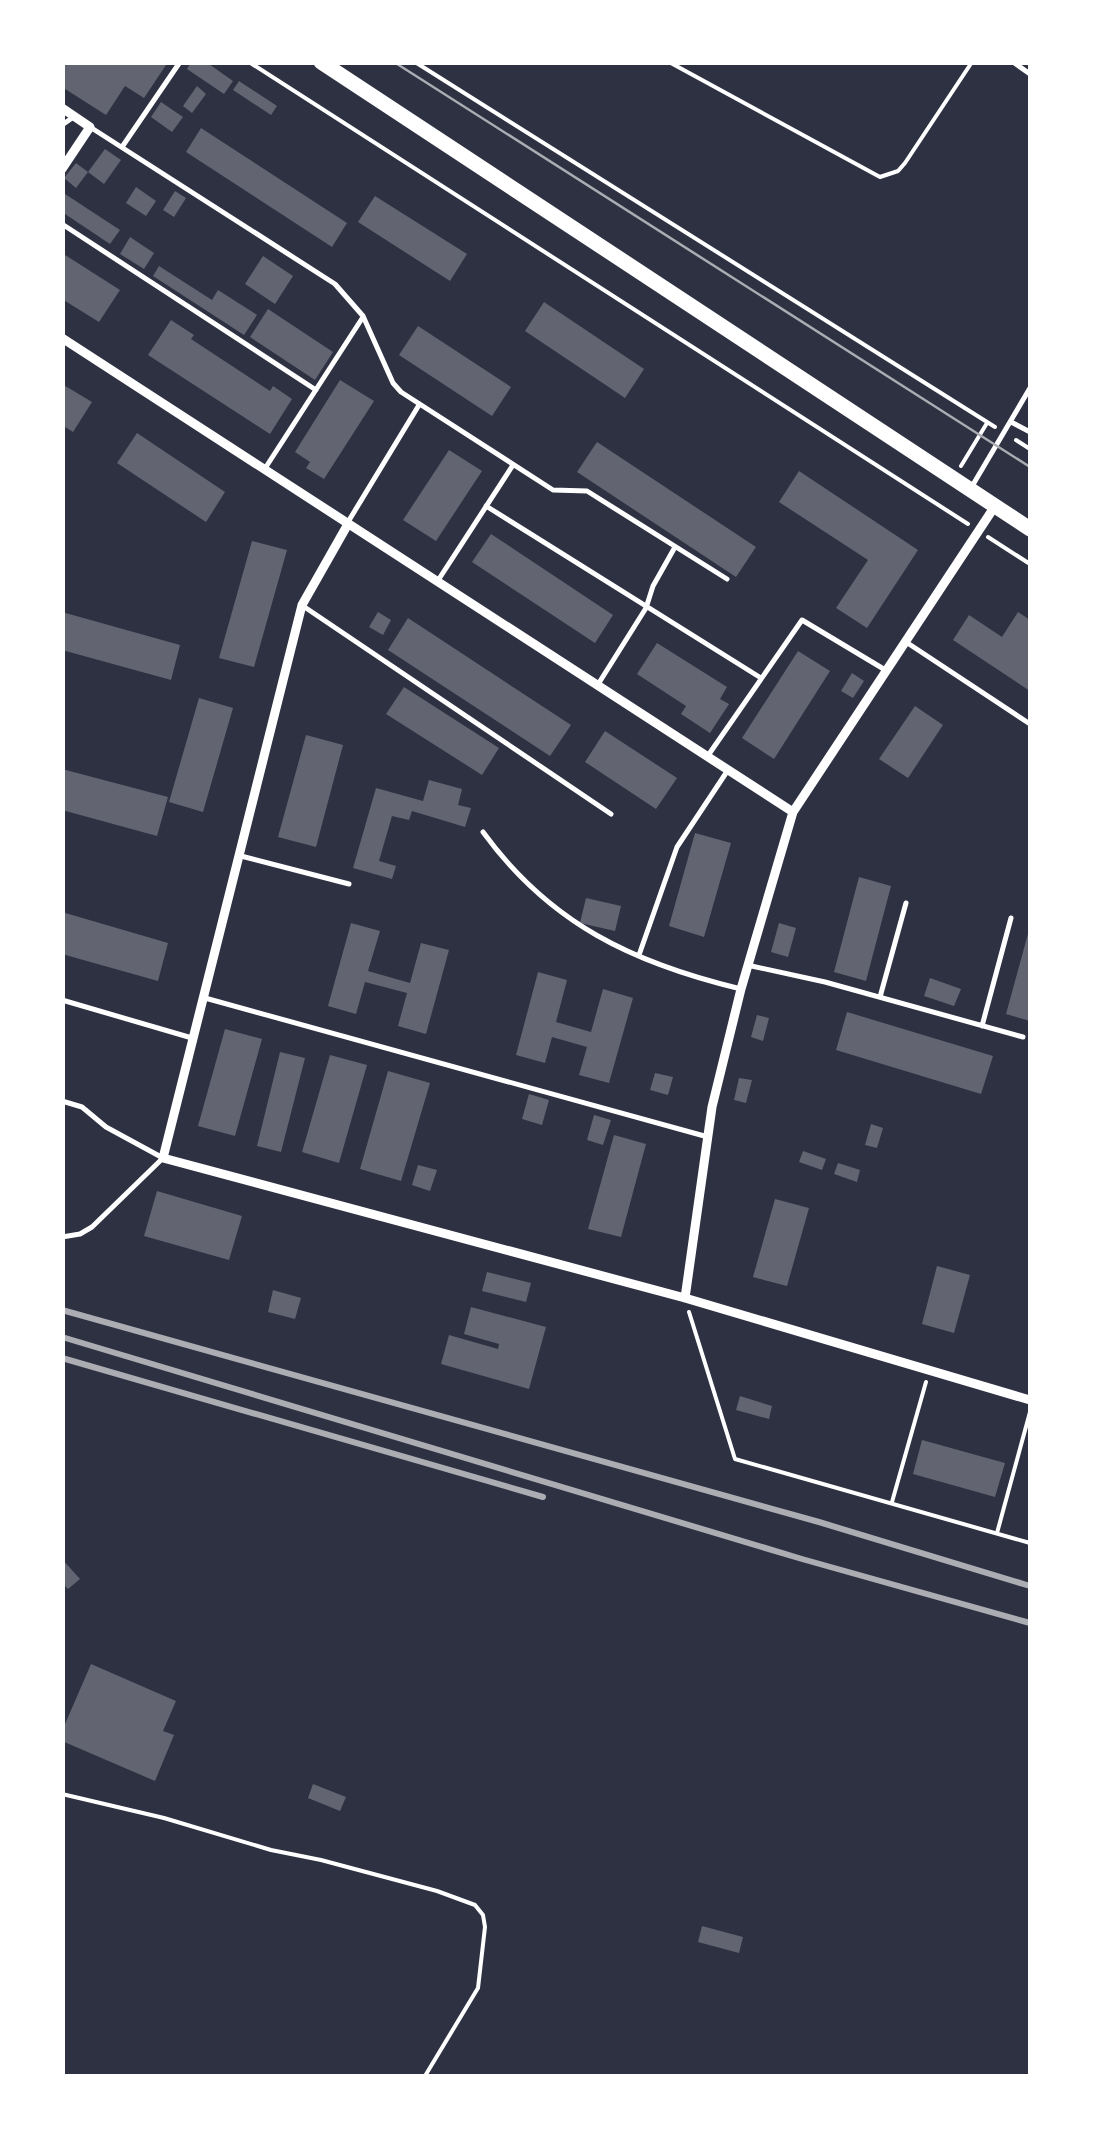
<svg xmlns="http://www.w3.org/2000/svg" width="1093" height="2139" viewBox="0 0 1093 2139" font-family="'Open Sans',sans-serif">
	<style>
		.building { fill: #626471 }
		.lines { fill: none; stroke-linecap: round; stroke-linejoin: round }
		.path { stroke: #fff; stroke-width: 4 }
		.service { stroke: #fff; stroke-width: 5 }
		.minor { stroke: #fff; stroke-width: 9 }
		.primary { stroke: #fff; stroke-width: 15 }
		.tram { stroke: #abadb3; stroke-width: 2.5 }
		.rail { stroke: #abadb3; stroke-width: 6 }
	</style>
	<rect width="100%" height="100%" fill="#2d3142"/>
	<!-- building -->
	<path class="building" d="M62 62H168L144 98 125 86 106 115 62 87Z
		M191 62H206L233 81 224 94 187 69Z
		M239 81 277 106 271 115 233 90Z
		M197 86 206 94 192 113 183 106Z
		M161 102 183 117 172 132 151 117Z
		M201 128 347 223 332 247 186 152Z
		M105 149 121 160 104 184 88 172Z
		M76 163 88 172 76 188 64 178Z
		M136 187 156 201 146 216 126 203Z
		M175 191 186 198 174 217 163 210Z
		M62 192 120 230 110 244 62 212Z
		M375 196 467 254 450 281 358 222Z
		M130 237 154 253 144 269 120 254Z
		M62 253 120 290 99 322 62 299Z
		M263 256 293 276 275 304 245 284Z
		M159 266 212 300 218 290 257 315 244 335 153 276Z
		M544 302 644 369 625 398 525 331Z
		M268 309 333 352 315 380 250 337Z
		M171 320 194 335 191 339 270 391 273 386 292 399 270 434 148 355Z
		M418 326 511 387 492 416 399 355Z
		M340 380 374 401 324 479 306 468 310 462 295 452Z
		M62 384 92 402 73 432 62 425Z
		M137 433 225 492 206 522 117 463Z
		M597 442 756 547 736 577 577 472Z
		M449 450 482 471 436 541 403 520Z
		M799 471 918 550 867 628 836 608 868 560 779 502Z
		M491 534 613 615 595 643 472 562Z
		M252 541 287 550 254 667 219 658Z
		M62 612 180 645 171 680 62 650Z
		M378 612 391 620 383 635 369 627Z
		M1018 612 1030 620V691L953 640 969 615 1002 637Z
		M408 618 571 725 550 756 388 650Z
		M657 643 727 687 720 699 729 704 710 733 681 714 686 706 637 674Z
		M798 651 830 671 774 759 742 738Z
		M852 673 864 681 853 698 841 691Z
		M404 687 499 748 482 775 386 714Z
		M199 698 233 708 203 812 169 802Z
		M915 706 943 725 908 778 879 759Z
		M605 731 677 778 656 809 585 762Z
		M306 735 343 745 316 847 278 837Z
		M62 769 168 797 157 836 62 810Z
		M429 780 462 789 458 805 471 808 465 827 412 811 409 820 392 816 379 861 396 866 392 879 353 868 376 788 423 801Z
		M695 833 731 843 704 937 669 926Z
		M859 877 891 886 866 981 834 972Z
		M586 898 621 906 615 931 580 923Z
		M62 912 168 943 158 981 62 954Z
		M351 923 380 931 368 971 410 983 421 943 449 950 426 1034 398 1026 407 993 365 982 356 1014 328 1006Z
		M779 923 796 928 788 957 771 952Z
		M1029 930H1030V1021L1006 1014Z
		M538 972 567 980 556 1022 591 1032 603 989 633 998 609 1083 579 1075 587 1047 552 1037 545 1063 516 1055Z
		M930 978 961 989 954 1006 924 996Z
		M847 1012 993 1056 981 1094 836 1050Z
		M757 1015 769 1018 763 1041 751 1037Z
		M225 1029 262 1039 235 1136 198 1126Z
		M280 1052 305 1058 281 1152 257 1146Z
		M330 1055 367 1065 339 1163 302 1152Z
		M388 1071 430 1083 401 1181 360 1169Z
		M655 1073 673 1077 668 1095 650 1090Z
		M739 1078 752 1080 746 1103 734 1100Z
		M529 1094 549 1100 542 1125 522 1119Z
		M594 1115 611 1120 603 1145 587 1140Z
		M871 1124 883 1128 877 1148 865 1145Z
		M614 1135 646 1144 621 1237 588 1229Z
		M803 1151 826 1159 822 1170 799 1162Z
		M838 1163 860 1170 857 1182 834 1174Z
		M418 1165 437 1170 430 1191 412 1185Z
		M157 1191 242 1216 229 1260 144 1236Z
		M775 1199 809 1208 787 1286 753 1277Z
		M937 1266 970 1275 954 1333 922 1324Z
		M487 1272 531 1283 526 1302 482 1291Z
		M273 1290 301 1298 295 1319 268 1312Z
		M471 1307 546 1327 529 1389 441 1364 449 1335 498 1349 499 1344 464 1334Z
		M740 1396 772 1406 769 1419 736 1410Z
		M922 1440 1005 1463 995 1497 913 1474Z
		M62 1559 80 1579 68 1589 62 1583Z
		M91 1664 176 1701 163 1731 174 1735 155 1781 62 1741V1731Z
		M313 1784 346 1797 340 1811 308 1798Z
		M702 1926 743 1937 739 1953 698 1942Z"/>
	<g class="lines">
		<!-- path -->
		<path class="path" d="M249 62 968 524
			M415 62 995 427
			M669 62 880 177 898 171 905 163 972 62
			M1016 440 1030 449
			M961 466 987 423
			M988 537 1030 564
			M689 1312 735 1459 1030 1543
			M892 1502 926 1382
			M997 1533 1030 1412
			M62 1794 164 1818 271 1850 321 1860 437 1891 475 1905 483 1915 485 1927 478 1988 425 2076"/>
		<!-- service -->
		<path class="service" d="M1013 62 1030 74
			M62 125 72 118
			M90 127 335 284 363 316 393 383 401 392 553 490 587 491 727 579
			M122 147 180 62
			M62 224 316 390
			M1011 422 1030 432
			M264 470 363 317
			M971 488 1030 388
			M486 506 761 678
			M348 522 419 405
			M437 582 513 465
			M303 606 611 814
			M906 642 1030 724
			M597 686 646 608 653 586 675 547
			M707 757 802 620 887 671
			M483 832C550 924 633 963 741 989
			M241 856 349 884
			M639 955 677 847 728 770
			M747 965 825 982 1023 1037
			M880 997 906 903
			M205 998 708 1137
			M62 1000 192 1038
			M982 1026 1011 918
			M62 1101 82 1107 106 1127 163 1158 92 1227 80 1234 62 1237"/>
		<!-- minor -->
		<path class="minor" d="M62 108 90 127 62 169
			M62 338 793 812
			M348 524 302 605 163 1158 685 1298 1030 1400
			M685 1298 712 1107 741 989 793 812 995 506"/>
		<!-- primary -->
		<path class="primary" d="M321 62 1030 529"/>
		<!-- tram -->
		<path class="tram" d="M394 62 1030 467"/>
		<!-- rail -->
		<path class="rail" d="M62 1310 819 1522 1030 1586
			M62 1337 802 1559 1030 1623
			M62 1358 543 1497"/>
	</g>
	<!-- border -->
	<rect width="1093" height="2139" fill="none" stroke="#ffffff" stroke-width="130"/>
</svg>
